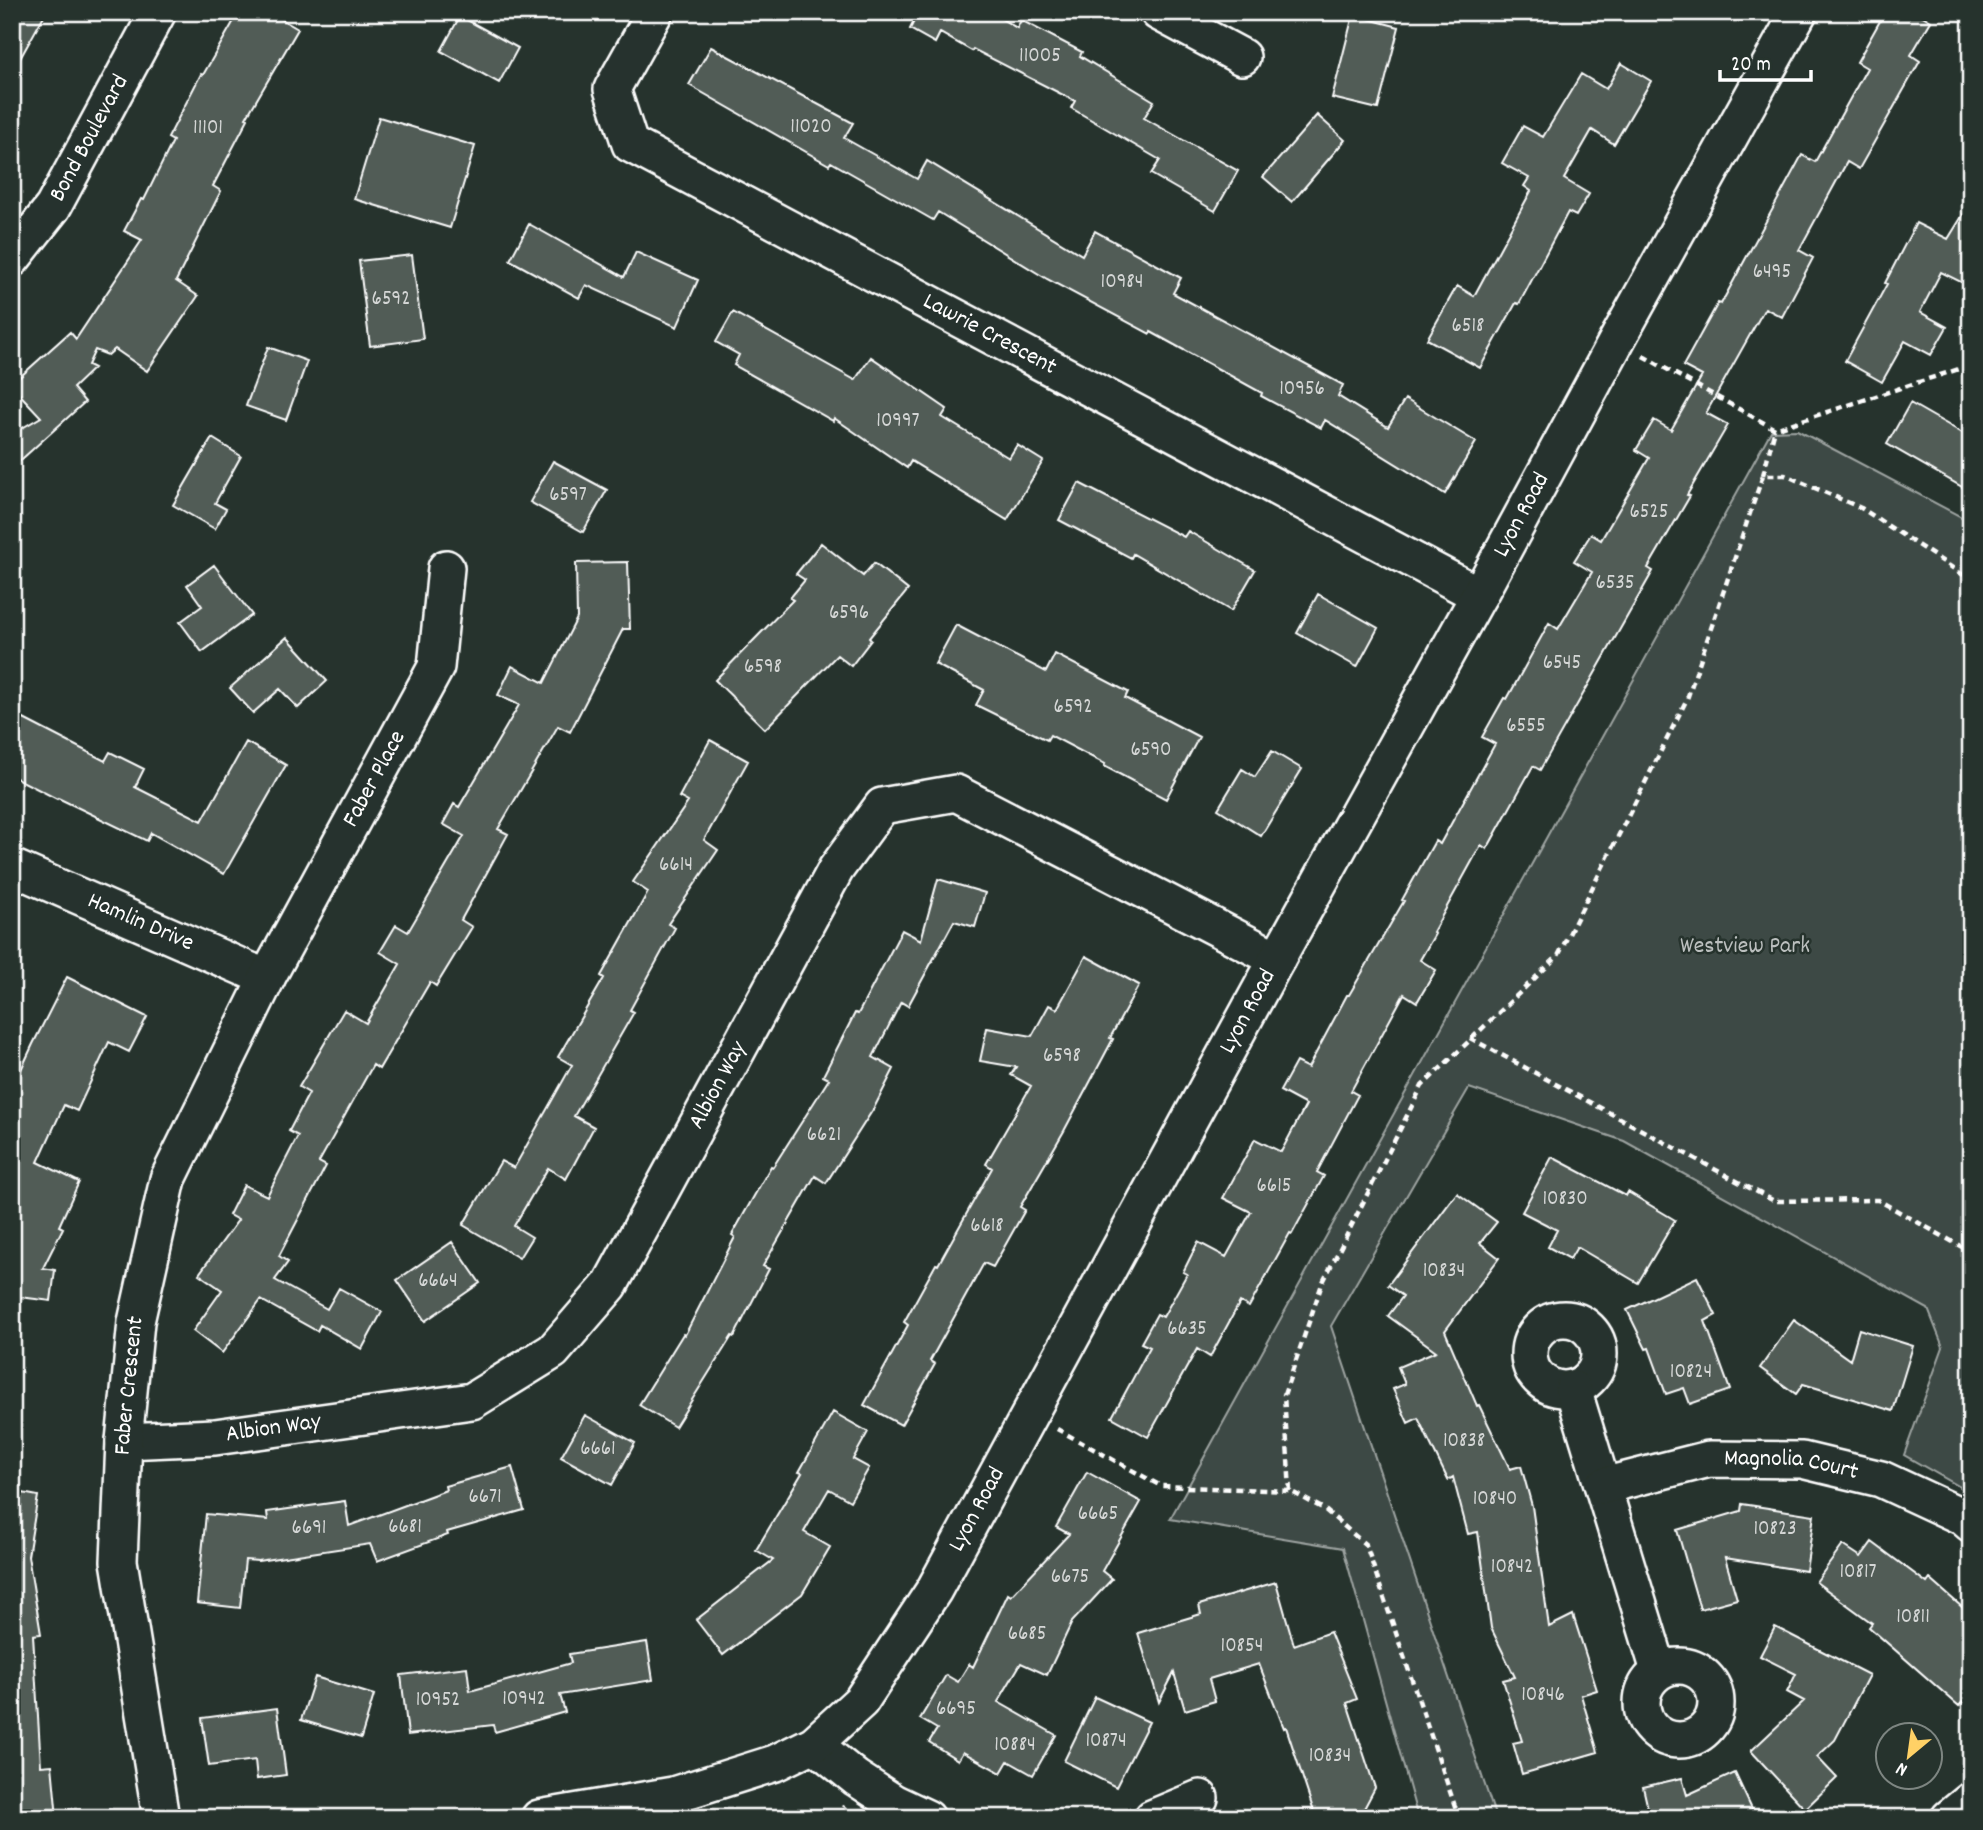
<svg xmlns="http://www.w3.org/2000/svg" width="1983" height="1830" viewBox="0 0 1983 1830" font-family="Dekko,sans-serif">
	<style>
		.green { fill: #3e4944; stroke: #9ea4a2; stroke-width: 2 }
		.building { fill: #515c57; stroke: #fff; stroke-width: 2 }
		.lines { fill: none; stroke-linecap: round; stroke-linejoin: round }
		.minor-casing { stroke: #fff; stroke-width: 40 }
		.path { stroke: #fff; stroke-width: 4.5; stroke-dasharray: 7 5; stroke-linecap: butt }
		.minor { stroke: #26332d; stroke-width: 35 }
		.labels { text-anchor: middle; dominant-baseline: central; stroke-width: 5; stroke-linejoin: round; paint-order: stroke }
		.number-label { font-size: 21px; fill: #d4d6d5 }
		.street-label { font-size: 24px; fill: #fff; stroke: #26332d }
		.park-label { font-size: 24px; fill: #bbbfbe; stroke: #26332d }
	</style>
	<rect width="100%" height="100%" fill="#26332d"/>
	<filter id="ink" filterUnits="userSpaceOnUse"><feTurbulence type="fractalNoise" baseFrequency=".0143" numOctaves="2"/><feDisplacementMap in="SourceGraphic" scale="14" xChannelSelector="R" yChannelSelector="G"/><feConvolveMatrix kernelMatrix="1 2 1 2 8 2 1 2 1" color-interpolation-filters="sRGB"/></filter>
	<g filter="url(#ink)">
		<!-- green -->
		<path class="green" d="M1797 430 1971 522V1493L1904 1455 1943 1347 1928 1309 1624 1141 1469 1088 1331 1326 1496 1818H1418L1343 1548 1170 1519 1771 431Z"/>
		<!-- building -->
		<path class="building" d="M12 12H46L12 73Z
			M239 12H269L298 29 246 118 248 119 213 186 221 191 176 281 198 296 147 371 115 349 108 355 95 350 88 365 94 368 73 388 85 402 12 468V434L41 417 12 386V384L70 332 76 339 142 240 124 231 141 199 144 200 173 141 168 138 201 74 203 75Z
			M904 12H990L1017 28 1021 20 1082 52 1080 56 1154 101 1144 118 1238 171 1215 211 1151 174 1160 160 1071 108 1075 101 973 49 972 51 940 33 935 43 910 29 915 19Z
			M1885 12H1916L1931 21 1911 55 1920 61 1859 169 1847 162 1799 250 1813 258 1782 317 1765 308 1706 413 1728 425 1687 495 1690 496 1648 568 1653 571 1540 770 1533 766 1487 849 1481 845 1433 932 1435 934 1420 960 1436 970 1417 1002 1404 994 1351 1091 1358 1095 1317 1172 1324 1176 1292 1234 1290 1233 1249 1307 1240 1302 1210 1357 1197 1349 1148 1437 1112 1417 1150 1347 1141 1343 1157 1314 1163 1317 1187 1274 1183 1272 1198 1242 1226 1257 1251 1212 1223 1198 1255 1139 1281 1152 1306 1105 1280 1091 1296 1062 1308 1068 1347 995H1349L1404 901 1402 900 1435 841 1440 844 1495 744 1482 737 1504 698 1507 699 1549 623 1558 629 1592 572 1574 561 1591 534 1601 540 1649 458 1636 450 1654 420 1671 430 1702 376 1683 366 1718 303 1721 304 1802 155 1815 162 1867 68 1857 62Z
			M1353 15 1399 27 1378 109 1332 98Z
			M460 16 518 48 499 83 441 51Z
			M711 47 853 123 844 138 917 179 927 161 1082 255 1095 231 1181 278 1173 293 1343 385 1338 396 1388 427 1405 399 1476 442 1445 494 1325 420 1321 428 1261 396 1262 393 1151 332 1150 334 1047 279 938 212 933 220 831 162 829 165 689 85Z
			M1621 63 1651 81 1614 144 1592 130 1564 179 1589 194 1576 216 1568 212 1519 304 1516 303 1480 368 1427 339 1457 286 1474 296 1531 191 1524 186 1529 178 1502 163 1523 126 1543 137 1581 74 1606 89Z
			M1317 115 1345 140 1292 202 1263 177Z
			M379 117 475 146 450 228 354 199Z
			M1971 202V287L1941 272 1920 312 1947 327 1931 355 1905 341 1882 382 1845 361 1887 284 1885 283 1916 223 1948 239Z
			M529 224 624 277 636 252 698 280 677 327 586 285 579 298 510 260Z
			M412 255 423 339 370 346 359 261Z
			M733 312 855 380 871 357 947 409 942 417 1009 458 1017 445 1043 461 1007 520 911 461 907 468 834 418 833 421 734 365 739 355 716 342Z
			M268 347 307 361 286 420 246 406Z
			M1910 403 1971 438V492L1887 444Z
			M212 438 241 456 215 503 226 509 215 529 173 505Z
			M553 461 607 490 583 532 530 502Z
			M1079 483 1184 537 1188 531 1255 570 1231 611 1133 554 1131 558 1059 520Z
			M821 543 863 576 874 563 908 590 869 638 871 640 851 666 837 655 765 729 715 680 793 600 790 598 805 580 796 574Z
			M628 562 630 629H623L570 732 558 726 498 829 508 834 461 920 472 927 436 986 430 982 379 1069 373 1065 319 1162 326 1166 279 1256 288 1262 275 1280 327 1309 339 1288 382 1312 362 1349 320 1325 317 1331 261 1300 222 1353 193 1331 222 1290 199 1274 238 1220 229 1215 244 1185 267 1196 298 1136 289 1131 309 1093 299 1087 344 1010 366 1023 400 964 380 952 396 925 408 932 464 836 443 824 454 804 459 807 519 705 498 695 512 666 544 683 577 618 576 563Z
			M214 565 252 615 202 652 180 622 202 606 187 585Z
			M1318 594 1378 628 1357 667 1297 633Z
			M956 625 1046 672 1055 654 1128 692 1125 698 1199 737 1166 799 1104 766 1105 764 1050 735 1047 740 976 705 984 690 935 664Z
			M287 637 327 681 298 708 280 689 253 713 230 688Z
			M12 713 105 761 110 752 144 769 135 787 202 821 246 742 286 765 224 874 151 833 147 841 58 798 57 799 12 776Z
			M710 740 748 761 704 840 718 850 668 924 675 928 630 1010 634 1012 574 1116 594 1127 566 1179 548 1168 514 1226 532 1237 519 1258 463 1225 501 1161 514 1168 572 1065 558 1057 604 978 601 976 648 892 633 882 688 802 679 797Z
			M1272 751 1302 769 1261 836 1218 809 1242 769 1255 777Z
			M938 879 985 893 975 927 954 921 908 1006 901 1002 873 1057 894 1069 874 1108 826 1183 815 1176 763 1266 769 1269 734 1337 732 1336 675 1427 639 1405 683 1334 685 1335 735 1237 732 1235 771 1166 773 1167 829 1079 823 1076 855 1013 858 1014 902 930 921 940Z
			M1086 956 1139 985 1110 1038 1113 1039 1064 1131 1020 1207 1025 1210 993 1267 984 1263 930 1361 935 1364 901 1425 864 1405 908 1325 904 1322 936 1264 938 1265 992 1168 986 1164 1031 1086 1011 1075 1016 1067 980 1061 987 1028 1032 1036 1049 1005 1057 1009Z
			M67 977 147 1017 129 1052 109 1042 77 1111 64 1105 38 1162 79 1182 59 1226 63 1228 43 1268 55 1270 51 1301 12 1296V1089L33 1044Z
			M1552 1157 1626 1196 1628 1192 1675 1220 1638 1283 1577 1247 1570 1259 1548 1247 1557 1230 1522 1212Z
			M1457 1193 1497 1222 1480 1243 1499 1258 1445 1331 1477 1406 1479 1405 1510 1469 1521 1466 1532 1506 1549 1627 1573 1615 1597 1690 1581 1695 1598 1752 1522 1774 1513 1743 1522 1741 1503 1680 1515 1677 1491 1628 1478 1532 1468 1534 1453 1477 1448 1480 1418 1418 1408 1423 1393 1389 1405 1384 1398 1367 1436 1351 1388 1316 1403 1296 1388 1285Z
			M452 1242 480 1283 425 1321 397 1280Z
			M1697 1277 1716 1315 1705 1321 1730 1390 1690 1404 1684 1388 1666 1394 1649 1348 1646 1349 1627 1310Z
			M1794 1320 1850 1360 1859 1329 1913 1346 1893 1411 1803 1384 1796 1394 1760 1368Z
			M833 1412 868 1432 853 1459 869 1468 850 1501 829 1489 804 1532 830 1547 802 1594 723 1655 696 1620 773 1560 756 1550 802 1473 799 1472Z
			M585 1415 635 1443 612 1485 561 1457Z
			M512 1467 524 1510 447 1532 448 1535 377 1561 370 1544 258 1561 245 1560 240 1608 197 1603 206 1514 268 1520 267 1512 345 1501 349 1526 446 1490 445 1486Z
			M1087 1472 1141 1502 1102 1571 1112 1579 1072 1622 1047 1675 1021 1663 998 1702 1056 1735 1033 1775 1008 1761 1001 1773 963 1752 958 1760 929 1742 937 1729 920 1719 946 1675 958 1682 969 1664 973 1667 1008 1594 1011 1596 1069 1534 1056 1527Z
			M12 1491 38 1496 28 1556 41 1634 33 1635 41 1766 52 1765 57 1818H12Z
			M1742 1504 1814 1515 1806 1571 1725 1558 1737 1599 1700 1609 1677 1530 1741 1511Z
			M1872 1542 1927 1583 1930 1579 1971 1615V1692L1959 1706 1869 1627 1872 1623 1816 1582 1843 1545 1861 1557Z
			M1276 1582 1294 1645 1330 1632 1357 1699 1347 1703 1375 1788 1359 1818H1316L1286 1727 1284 1728 1259 1664 1209 1679 1215 1701 1185 1710 1174 1673 1159 1702 1138 1633 1201 1614 1199 1605Z
			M1775 1627 1869 1675 1835 1740 1817 1757 1837 1778 1805 1809 1751 1751 1804 1701 1787 1692 1796 1674 1760 1656Z
			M647 1642 653 1680 560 1695 565 1712 495 1732 493 1725 408 1735 401 1675 467 1667 470 1691 571 1663 569 1654Z
			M315 1677 374 1695 361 1738 301 1720Z
			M1095 1697 1149 1722 1116 1787 1064 1761Z
			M277 1708 286 1775 257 1779 255 1760 209 1766 202 1718Z
			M1735 1773 1756 1818H1639L1649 1813 1643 1787 1682 1778 1687 1795Z"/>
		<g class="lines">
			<!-- minor casing -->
			<g class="minor-casing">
				<g id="minor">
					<path id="s1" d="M655 12 612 89 630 144 1479 595"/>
					<path d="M1158 12 1242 57"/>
					<path id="s2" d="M12 259 53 207 158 12"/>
					<path id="s3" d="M12 867 267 978"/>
					<circle cx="1564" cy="1354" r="35"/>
					<path d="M1573 1389 1659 1671"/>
					<path id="s4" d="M124 1441 215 1437 472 1401 553 1351 610 1285 836 869 882 806 956 793 1277 959"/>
					<path id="s5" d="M1603 1486 1709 1459 1802 1460 1881 1479 1963 1517 1971 1524"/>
					<circle cx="1679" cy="1703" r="37"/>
					<path d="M814 1744 856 1778 893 1802 927 1818"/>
					<path id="s6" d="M161 1818 119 1561 124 1441 136 1322 168 1179 267 978 436 667 446 568"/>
					<path id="s7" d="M539 1818 673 1795 775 1763 814 1744 861 1701 934 1590 1277 959 1479 595 1617 340 1799 12"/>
					<path d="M1152 1818 1200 1798"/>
					<path d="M1949 1818 1971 1800"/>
				</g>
			</g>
			<!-- path -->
			<path class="path" d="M1643 356 1775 429 1971 365
				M1763 475 1775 429
				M1470 1038 1774 1201 1878 1200 1971 1252
				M1057 1429 1161 1486 1290 1491 1324 1509 1366 1545 1459 1818
				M1290 1491 1284 1395 1322 1284 1422 1086 1558 956 1687 699 1763 475H1785L1861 508 1971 580
				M838 1818 845 1806"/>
			<!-- minor -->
			<use href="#minor" class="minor"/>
		</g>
	</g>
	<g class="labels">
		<!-- number labels -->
		<g class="number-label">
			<text x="1040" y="57">11005</text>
			<text x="811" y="128">11020</text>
			<text x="208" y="129">11101</text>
			<text x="1772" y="273">6495</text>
			<text x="1122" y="283">10984</text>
			<text x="391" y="300">6592</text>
			<text x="1468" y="327">6518</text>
			<text x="1302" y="390">10956</text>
			<text x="898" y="422">10997</text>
			<text x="568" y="496">6597</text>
			<text x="1649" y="513">6525</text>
			<text x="1615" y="584">6535</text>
			<text x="849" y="614">6596</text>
			<text x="1562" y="664">6545</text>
			<text x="763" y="668">6598</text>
			<text x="1073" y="708">6592</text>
			<text x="1526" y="727">6555</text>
			<text x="1151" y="751">6590</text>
			<text x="676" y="866">6614</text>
			<text x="1062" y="1057">6598</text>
			<text x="824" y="1136">6621</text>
			<text x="1274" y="1187">6615</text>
			<text x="1565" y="1200">10830</text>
			<text x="987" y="1227">6618</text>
			<text x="1444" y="1272">10834</text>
			<text x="438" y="1282">6664</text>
			<text x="1187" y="1330">6635</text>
			<text x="1691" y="1373">10824</text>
			<text x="1464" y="1442">10838</text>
			<text x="598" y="1450">6661</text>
			<text x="485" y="1498">6671</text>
			<text x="1495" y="1500">10840</text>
			<text x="1098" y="1515">6665</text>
			<text x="405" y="1528">6681</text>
			<text x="309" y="1529">6691</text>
			<text x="1775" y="1530">10823</text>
			<text x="1512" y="1568">10842</text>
			<text x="1858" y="1573">10817</text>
			<text x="1070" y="1578">6675</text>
			<text x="1913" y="1618">10811</text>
			<text x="1027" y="1635">6685</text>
			<text x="1242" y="1647">10854</text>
			<text x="1543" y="1696">10846</text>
			<text x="524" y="1700">10942</text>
			<text x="438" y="1701">10952</text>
			<text x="956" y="1710">6695</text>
			<text x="1106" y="1742">10874</text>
			<text x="1015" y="1746">10884</text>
			<text x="1330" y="1757">10834</text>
		</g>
		<!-- street labels -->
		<g class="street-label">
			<text stroke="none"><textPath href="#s2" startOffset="144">Bond Boulevard</textPath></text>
			<text stroke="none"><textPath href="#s1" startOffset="553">Lawrie Crescent</textPath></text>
			<text stroke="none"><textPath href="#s7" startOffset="1708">Lyon Road</textPath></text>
			<text stroke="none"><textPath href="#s6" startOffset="1097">Faber Place</textPath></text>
			<text stroke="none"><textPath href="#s3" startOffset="140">Hamlin Drive</textPath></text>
			<text stroke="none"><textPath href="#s7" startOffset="1141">Lyon Road</textPath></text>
			<text stroke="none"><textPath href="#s4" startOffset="760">Albion Way</textPath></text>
			<text stroke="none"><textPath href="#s6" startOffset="436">Faber Crescent</textPath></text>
			<text stroke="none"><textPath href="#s4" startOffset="150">Albion Way</textPath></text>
			<text stroke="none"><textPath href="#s5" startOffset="192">Magnolia Court</textPath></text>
			<text stroke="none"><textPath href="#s7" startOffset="574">Lyon Road</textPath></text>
		</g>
		<!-- park labels -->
		<g class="park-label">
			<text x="1745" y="947">Westview Park</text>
		</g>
	</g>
	<!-- margin -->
	<rect width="1983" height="1830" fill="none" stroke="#26332d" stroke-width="42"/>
	<rect x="21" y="21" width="1941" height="1788" fill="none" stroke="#fff" stroke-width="2.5" filter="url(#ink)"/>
	<!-- north arrow -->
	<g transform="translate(1909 1756) rotate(209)"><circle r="33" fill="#26332d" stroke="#7d8581" stroke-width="2"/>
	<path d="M0-5L12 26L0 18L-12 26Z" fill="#ffd166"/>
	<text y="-10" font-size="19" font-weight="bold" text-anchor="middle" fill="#ffffff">N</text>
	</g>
	<!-- scale -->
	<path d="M1720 70v10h91v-10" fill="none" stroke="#ffffff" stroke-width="3.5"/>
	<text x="1731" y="70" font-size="21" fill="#ffffff" stroke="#26332d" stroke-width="5" paint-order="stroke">20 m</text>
</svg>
